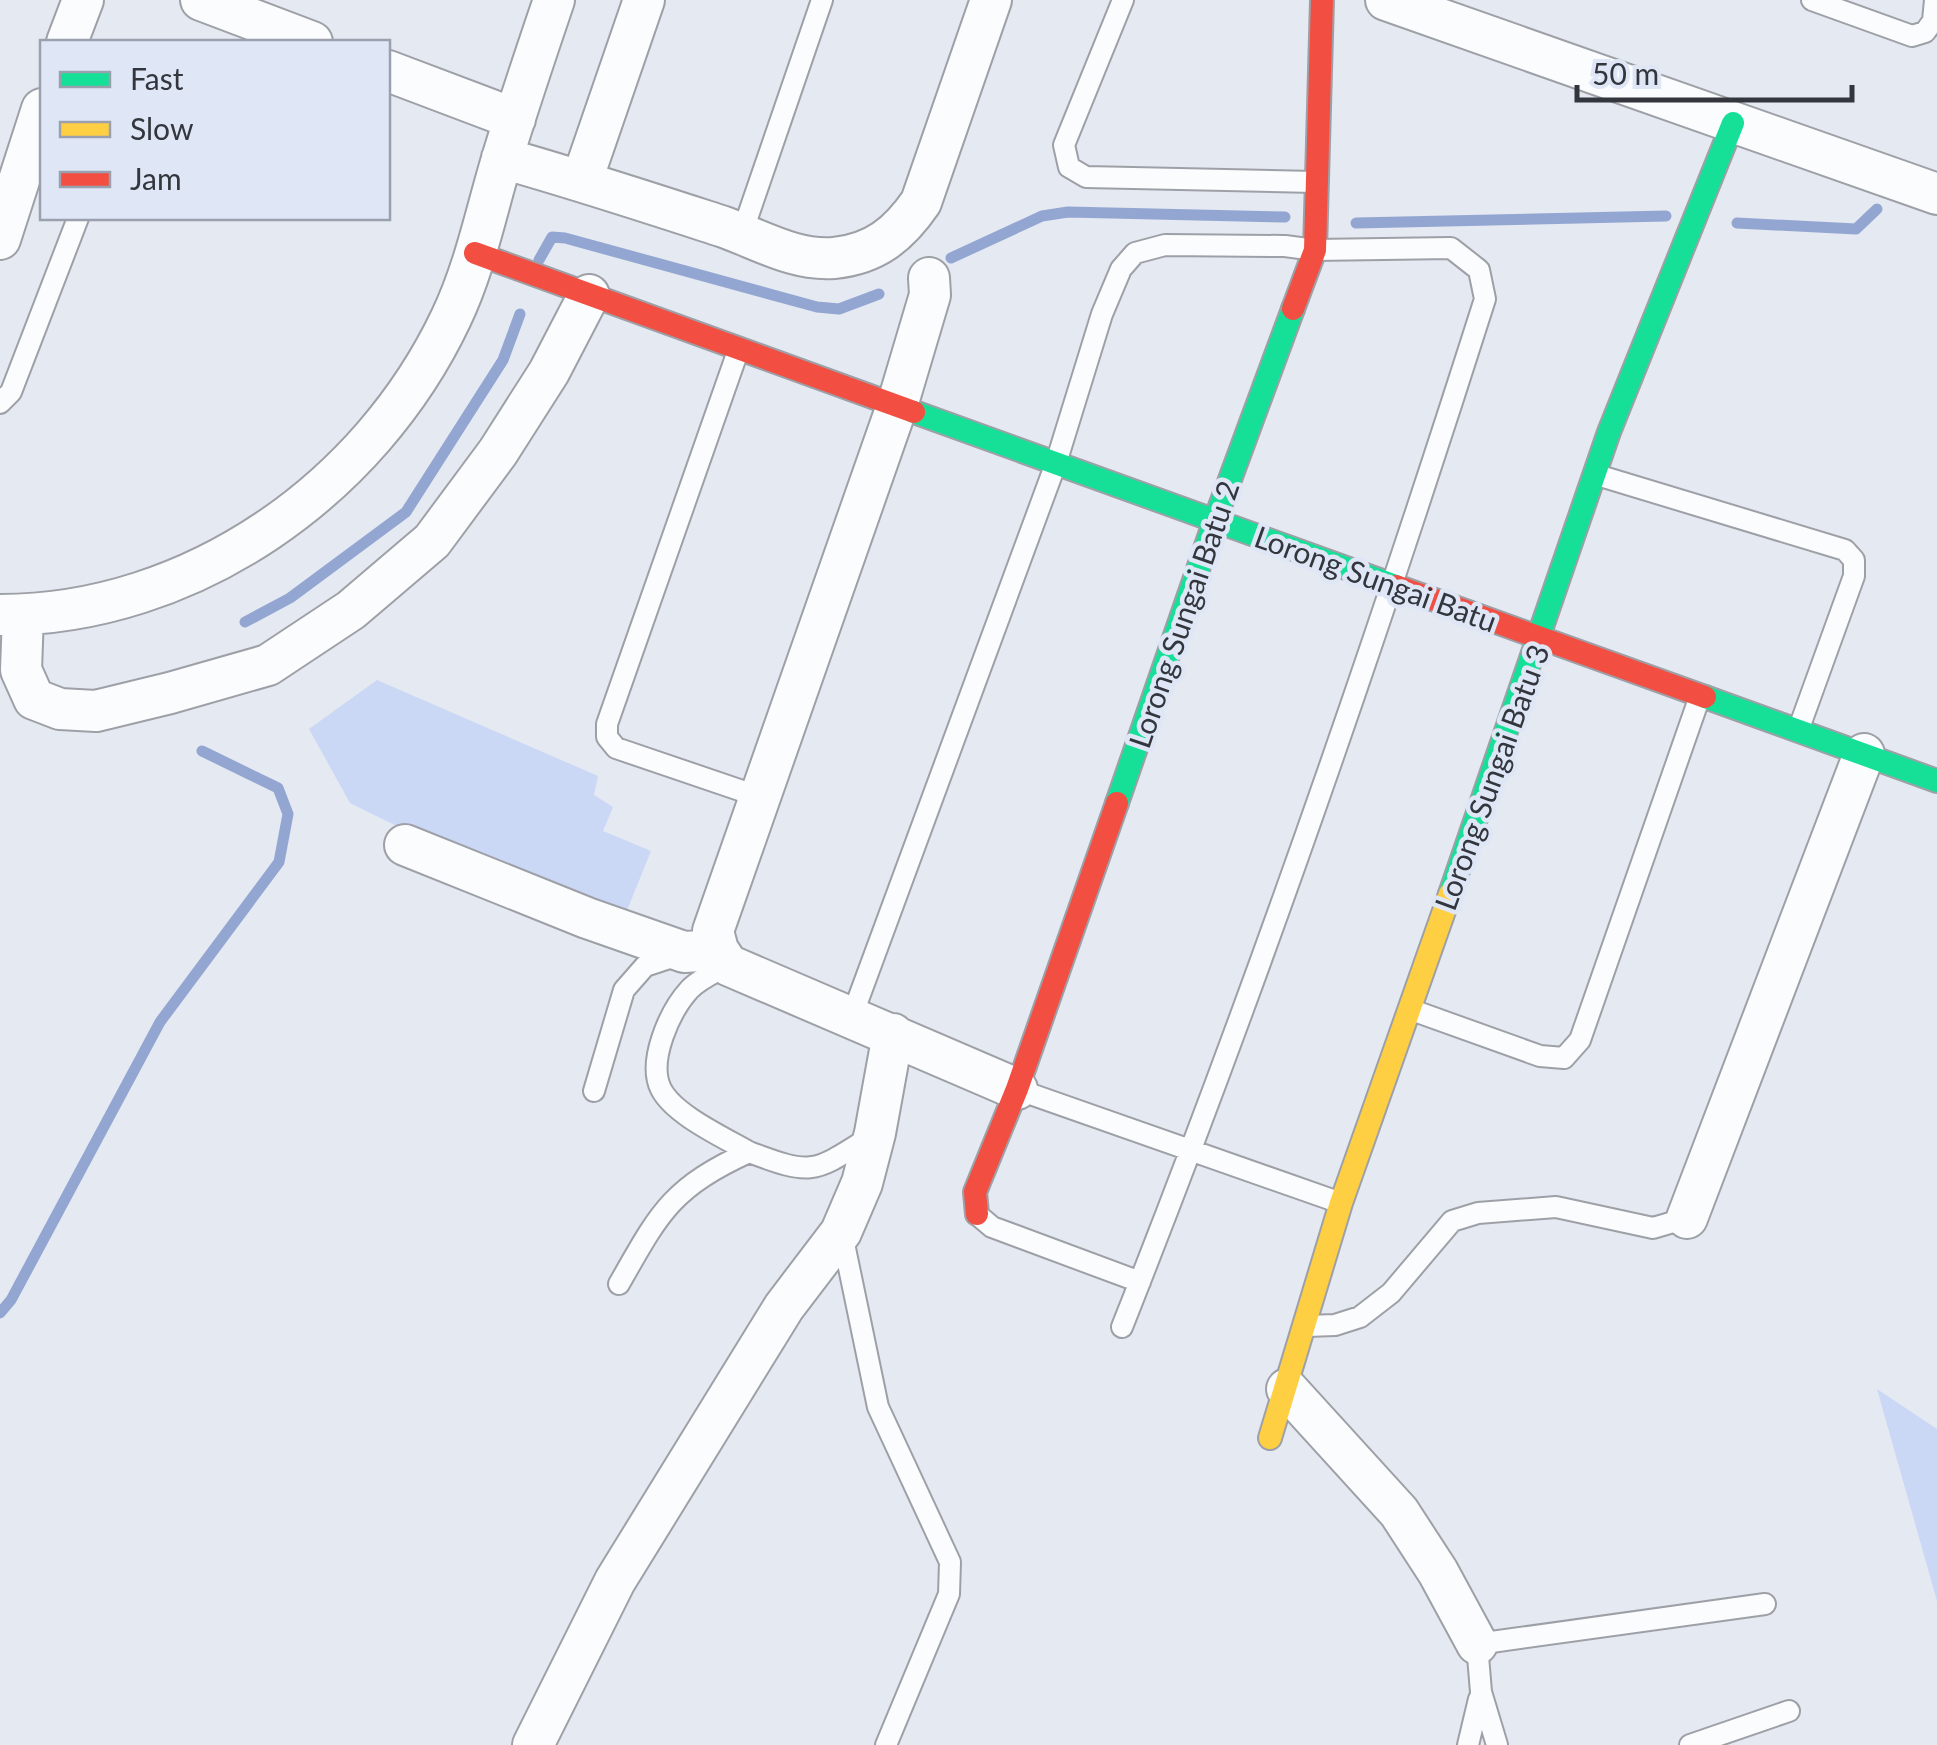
<svg xmlns="http://www.w3.org/2000/svg" width="1937" height="1745" viewBox="0 0 1937 1745" font-family="Lato,sans-serif">
	<style>
		.green { fill: #cad7f5 }
		.lines { fill: none; stroke-linecap: round; stroke-linejoin: round }
		.stream { stroke: #93a6d2; stroke-width: 11 }
		.lane-casing { stroke: #9ea0a7; stroke-width: 24 }
		.street-casing { stroke: #9ea0a7; stroke-width: 44 }
		.fast-casing { stroke: #9ea0a7; stroke-width: 26 }
		.slow-casing { stroke: #9ea0a7; stroke-width: 26 }
		.jam-casing { stroke: #9ea0a7; stroke-width: 26 }
		.lane { stroke: #fbfcfd; stroke-width: 20 }
		.street { stroke: #fbfcfd; stroke-width: 40 }
		.fast { stroke: #16e098; stroke-width: 22 }
		.slow { stroke: #ffcf43; stroke-width: 22 }
		.jam { stroke: #f24e42; stroke-width: 22 }
		.labels { text-anchor: middle; dominant-baseline: central; stroke-width: 9; stroke-linejoin: round; paint-order: stroke }
		.street-label { font-size: 30px; fill: #33363d; stroke: #dfe7f7 }
	</style>
	<rect width="100%" height="100%" fill="#e5e9f1"/>
	<!-- green -->
	<path class="green" d="M377 680 598 776 594 795 613 807 603 831 651 851 617 935 350 803 309 729Z
		M1877 1389 1937 1429V1601Z"/>
	<g class="lines">
		<!-- stream -->
		<path class="stream" d="M1356 223 1666 216
			M1737 223 1856 229 1877 209
			M951 258 1042 216 1068 212 1285 217
			M539 260 552 237 565 238 817 307 839 309 879 294
			M245 622 290 598 406 512 503 360 520 314
			M0 1313 11 1300 160 1022 279 862 288 814 278 788 202 751"/>
		<!-- lane casing -->
		<g class="lane-casing">
			<path id="lane" d="M1123 0 1064 145 1069 167 1086 177 1315 182
				M1812 0 1912 36 1925 32 1933 21 1935 0
				M742 233 822 0
				M738 351 607 724V737L616 748 760 797
				M0 403 11 392 78 218
				M1597 475 1845 550 1854 560V576L1799 728
				M728 965C716 972 699 979 689 990 670 1011 647 1061 661 1089 674 1115 725 1138 749 1152
				M1409 1009 1540 1056 1564 1058 1580 1040 1700 696
				M852 1016 1056 463 1102 314 1121 269 1135 253 1165 245 1285 246 1315 250 1451 248 1479 270 1485 299C1375 645 1256 989 1122 1327
				M1019 1090 1341 1203
				M594 1091 624 990 645 966 678 955
				M979 1216 992 1227 1140 1282
				M842 1234 878 1407 950 1562 949 1594 886 1745
				M619 1284C660 1212 671 1188 749 1152 813 1176 813 1173 870 1137
				M1307 1326 1335 1325 1360 1317 1391 1293 1452 1221 1478 1213 1556 1207 1653 1228 1687 1218
				M1468 1745 1479 1699
				M1497 1745 1481 1692 1477 1644 1765 1604
				M1690 1745 1789 1711"/>
		</g>
		<!-- street casing -->
		<g class="street-casing">
			<path id="street" d="M201 0 312 42
				M1386 0 1937 194
				M67 42 83 0
				M388 71 515 119
				M502 158C577 179 650 203 724 227 760 240 795 261 834 258 875 254 899 234 921 202L991 0
				M582 180 644 0
				M0 239 42 109
				M929 278 930 295 897 406 713 931 718 950 728 965 1017 1089
				M0 615C192 615 370 489 451 318 475 268 486 212 502 159 518 106 536 53 554 0
				M23 615 21 670 34 699 60 709 96 711 170 693 268 665 351 610 432 541 498 452 549 372 589 295
				M405 845 587 918 684 952 718 950
				M1687 1218 1864 754
				M1287 1389 1399 1512 1438 1572 1477 1644
				M533 1745 615 1581 784 1307 841 1232 862 1183 875 1133 893 1034"/>
		</g>
		<!-- fast casing -->
		<g class="fast-casing">
			<path id="fast" d="M914 412 1396 586
				M1705 697 1937 781
				M1117 803 1215 520 1293 309
				M1450 894 1609 432 1733 123"/>
		</g>
		<!-- slow casing -->
		<g class="slow-casing">
			<path id="slow" d="M1270 1438 1341 1203 1450 894"/>
		</g>
		<!-- jam casing -->
		<g class="jam-casing">
			<path id="jam" d="M475 253 914 412
				M1293 309 1315 250 1322 0
				M1396 586 1705 697
				M977 1214 975 1192 1017 1089 1117 803"/>
		</g>
		<!-- lane -->
		<use href="#lane" class="lane"/>
		<!-- street -->
		<use href="#street" class="street"/>
		<!-- fast -->
		<use href="#fast" class="fast"/>
		<!-- slow -->
		<use href="#slow" class="slow"/>
		<!-- jam -->
		<use href="#jam" class="jam"/>
	</g>
	<g class="labels">
		<!-- street labels -->
		<g class="street-label">
			<text transform="translate(1376 578) rotate(20)">Lorong Sungai Batu</text>
			<text transform="translate(1183 614) rotate(-71)">Lorong Sungai Batu 2</text>
			<text transform="translate(1491 777) rotate(-70)">Lorong Sungai Batu 3</text>
		</g>
	</g>
	<!-- legend -->
	<rect x="40" y="40" width="350" height="180" fill="#dfe7f7" stroke="#9aa0ad" stroke-width="2.5"/>
	<rect x="60" y="72" width="50" height="15" fill="#16e098" stroke="#9aa0ad" stroke-width="2.5"/>
	<text x="130" y="90" font-size="30" fill="#33363d">Fast</text>
	<rect x="60" y="122" width="50" height="15" fill="#ffcf43" stroke="#9aa0ad" stroke-width="2.5"/>
	<text x="130" y="140" font-size="30" fill="#33363d">Slow</text>
	<rect x="60" y="172" width="50" height="15" fill="#f24e42" stroke="#9aa0ad" stroke-width="2.5"/>
	<text x="130" y="190" font-size="30" fill="#33363d">Jam</text>
	<!-- scale -->
	<path d="M1577 85v15h275v-15" fill="none" stroke="#33363d" stroke-width="5"/>
	<text x="1592" y="85" font-size="30" fill="#33363d" stroke="#dfe7f7" stroke-width="8" paint-order="stroke">50 m</text>
</svg>
